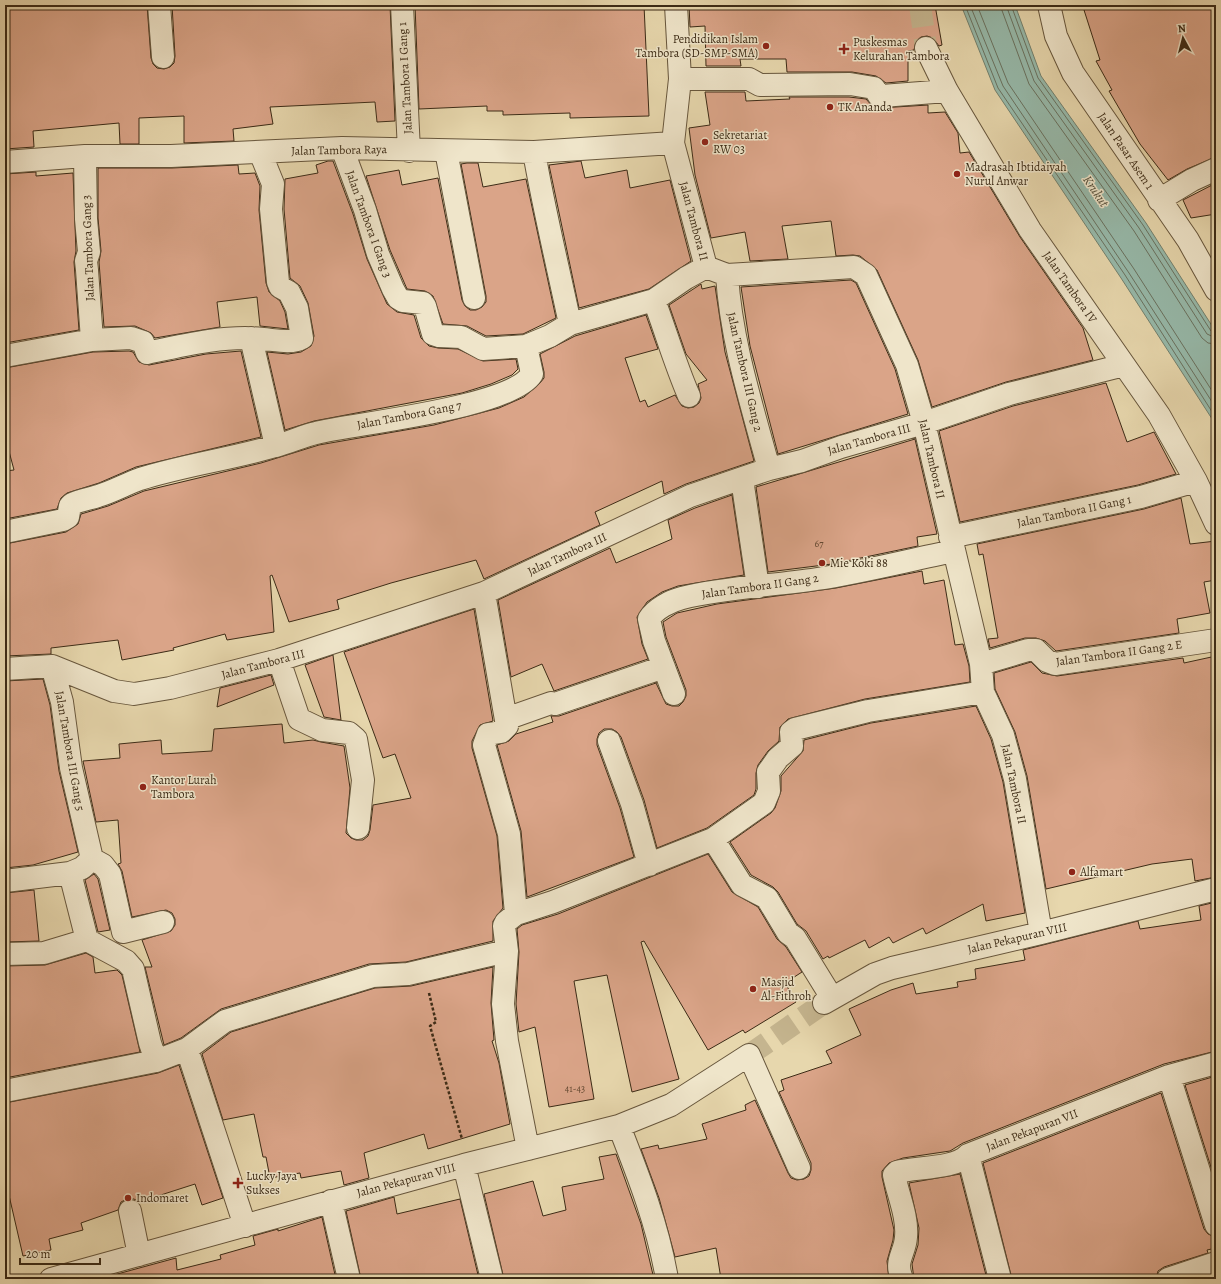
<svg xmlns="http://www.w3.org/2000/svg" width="1221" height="1284" viewBox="0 0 1221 1284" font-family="Alegreya,serif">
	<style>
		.water { fill: #97baab; stroke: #73816f }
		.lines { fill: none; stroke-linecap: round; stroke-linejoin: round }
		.shore { stroke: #6a7260; stroke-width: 1 }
		.building { fill: #daa488; stroke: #3c2b16 }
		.minor-tunnel { stroke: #c5b58f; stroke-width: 22; stroke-dasharray: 22 11; stroke-linecap: butt }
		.minor-casing { stroke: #67563c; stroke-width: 24 }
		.path { stroke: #3c2b16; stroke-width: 2.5; stroke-dasharray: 3 2; stroke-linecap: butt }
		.minor { stroke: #efe5ca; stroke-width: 22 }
		.poi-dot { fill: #8f2418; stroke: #efe5ca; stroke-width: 1.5 }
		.labels { text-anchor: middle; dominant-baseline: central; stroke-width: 3; stroke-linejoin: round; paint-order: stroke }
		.number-label { font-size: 10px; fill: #644932 }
		.poi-label { font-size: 12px; fill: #3c2b16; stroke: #efe5ca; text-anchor: start }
		.street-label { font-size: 12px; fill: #3c2b16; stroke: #efe5ca }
		.water-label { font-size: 13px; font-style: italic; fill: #534f3b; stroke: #efe5ca }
	</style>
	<rect width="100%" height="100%" fill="#e7d7ad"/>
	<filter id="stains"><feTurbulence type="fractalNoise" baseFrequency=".005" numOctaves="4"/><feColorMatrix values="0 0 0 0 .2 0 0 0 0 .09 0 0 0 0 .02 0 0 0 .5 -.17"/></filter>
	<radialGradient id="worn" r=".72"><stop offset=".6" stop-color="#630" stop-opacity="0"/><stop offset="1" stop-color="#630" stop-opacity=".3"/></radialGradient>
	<!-- water -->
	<path class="water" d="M961 5H1015L1041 76 1146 223 1216 332V425L1121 278 995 90Z"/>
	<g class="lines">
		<!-- shore -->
		<path class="shore" d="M965 5 998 88 1125 275 1216 418
			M970 5 1003 86 1129 273 1216 408
			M977 5 1008 83 1134 269 1216 397
			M1000 5 1029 84 1134 231 1202 338 1208 343 1216 344
			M1006 5 1034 81 1139 228 1207 334 1216 338
			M1011 5 1038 78 1143 225 1211 331 1216 333"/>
	</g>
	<!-- building -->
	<path class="building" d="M5 5H147L151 58 153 64 157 68 164 69 170 67 174 63 175 56 172 5H390L395 121 377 122 375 102 270 107 273 124 233 129 234 141 184 143V116L139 118V144H120L119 123 33 131 34 147 5 149Z
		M415 5H644L649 116 570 118V113L503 115V111H487V106L419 109Z
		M689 5H935L942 45 939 46 933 38 927 36 921 37 916 41 914 50 908 51V81L886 83 876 76 852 72H787L786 59H740L741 66H706L705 26 690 27Z
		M1098 5H1216V157L1187 169 1168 180 1140 144 1109 91 1112 90 1096 61 1100 60 1084 10Z
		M705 92H745L746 101 790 99 789 97H849L866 99 873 107 879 108 928 105V113L945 112 958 133 960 153 969 152 1020 237 1083 328 1093 360 1006 382 932 407 918 360 877 270 860 256 853 255 836 256 831 221 782 226 788 259 750 261 745 232 711 238 695 175 689 128 710 125Z
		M328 161H333L353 214 367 259 387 304 397 312 414 315 421 338 429 346 438 348 458 349 483 361 516 359 518 369 512 375 491 384 462 393 314 421 285 430 267 352 288 354 301 352 311 346 314 336 308 303 300 286 290 278 284 209 285 179 318 173 316 165Z
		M581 161 585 178 627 170 630 188 670 180 691 261 649 289 579 308 549 165Z
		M467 163H478L483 187 526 179 556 318 523 334 486 336 467 326 443 324 433 296 425 291 407 289 390 250 366 176 399 170 402 185 438 178 462 300 465 306 470 310H476L482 307 486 302V296L461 164Z
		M238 165 239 174 255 173 260 186 259 210 266 283 269 292 280 301 285 312 288 329 260 326 257 297 217 302 220 327 155 338 151 333 135 326 104 327 99 262 101 251 98 218V168H172Z
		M36 172V176L73 173 76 251 74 262 79 330 5 343V174Z
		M1216 183V214L1191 218 1183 200Z
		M851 280 856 283 895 369 908 414 778 454 750 346 741 287Z
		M701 284 702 289 715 286 725 352 754 461 686 484 664 494 662 481 595 512 600 525 484 579 476 560 391 583 337 600 339 609 289 622 272 575 270 576 274 632 227 640 225 634 173 648 174 650 122 660 118 640 51 648V654L5 656V544L66 532 78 524 81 514 108 506 144 491 261 463 319 445 434 425 499 408 524 397 540 383 544 378V372L540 354 575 336 646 315 658 349 625 358 640 402 645 400 648 407 675 395 682 406 688 408 694 407 699 403 701 398 698 384 707 380 686 354 669 305Z
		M129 351 133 352 139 362 149 365 206 354 241 351 261 437 136 467 99 483 67 493 61 498 57 509 5 519V471L14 470 6 440H9L5 426V368L93 352Z
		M1106 383 1127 442 1154 432 1176 474 1138 485 960 522 939 431 1013 406Z
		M915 439 937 534 917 537 918 546 832 564 768 572 756 487Z
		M732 495 744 575 678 586 662 592 647 602 637 617 642 644 648 659 554 691 542 664 511 677 498 600 610 548 616 563 672 539 668 520 695 508Z
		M1181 498 1190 544 1216 541V580L1204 582 1210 613 1177 619 1179 633 1056 651 1045 641 1036 638H1025L990 648 988 639 998 638 983 554 979 555 977 544 1144 509Z
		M922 571 924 584 944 580 955 645 963 644 969 666 970 682 865 699 788 719 780 727 779 741 768 751 758 765 756 773V789L754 795 707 828 657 848 644 800 621 737 617 732 612 729H604L599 733 597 739V745L620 808 634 857 527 897 521 831 497 745 509 741 516 734 553 722 551 716H559L656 683 666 704 672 706H679L683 702 686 696V690L666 637 663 622 677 613 717 604 836 588Z
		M474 609 493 721 480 725 472 741V748L497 836 503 908 493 921V941L406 962 369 964 221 1009 181 1038 164 1045 145 967H152L142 940 171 931 175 925V919L172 913 166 910 132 917 122 871 118 864 121 863 118 820 96 822 83 761 120 758 119 744 161 740 162 754 212 751 214 729 282 724 284 743 313 740 321 742 344 746 350 788 346 833 351 838 356 840H363L368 836 370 830 373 805 411 798 395 754 383 758 344 652Z
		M333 655 341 720 324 717 305 665Z
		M1216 656V877L1195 881 1192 859 1152 864 1046 889 1027 776 1015 732 995 689 994 673 1031 662 1042 673 1057 676 1183 658 1184 663Z
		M271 675 274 685 217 707 220 688Z
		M43 679 50 705 59 771 78 852 33 865 5 868V681Z
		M976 706 991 739 1003 782 1025 913 986 921 983 904 926 934 923 928 893 943 889 937 869 948 865 940 829 958 828 956 823 959 806 931 797 924 778 892 773 887 751 875 730 842 771 813 775 808 781 791V776L803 751 804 740 871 723Z
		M708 854 732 892 758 907 777 939 786 947 802 972 785 983 796 1002 745 1033 743 1030 708 1050 644 941 641 942 679 1079 632 1092 607 975 574 981 594 1099 549 1107 535 1027 519 1032 516 1004 519 952 517 929 522 925 558 914Z
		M94 874 98 879 110 930 98 932 85 880Z
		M34 890 39 941 5 942V893Z
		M1216 902V1051L1164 1064 963 1143 950 1151 903 1158 889 1163 882 1171V1177L894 1230 893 1240 887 1261 889 1279H811L810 1276 789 1279H721L716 1248 675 1257 659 1198 641 1149 658 1145 659 1149 707 1139 702 1124 746 1110 745 1105 755 1100 788 1173 791 1178 797 1180 804 1179 809 1176 811 1170V1163L779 1092 784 1090 781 1080 832 1063 826 1051 861 1035 849 1009 891 990 913 983 916 994 958 987 957 982 976 979 975 969 1025 960 1023 950 1138 921 1140 929 1201 920 1199 906Z
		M86 953 93 957 95 973 117 970 122 975 140 1052 5 1078V966L45 965Z
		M493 967 491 1003 494 1040 492 1041 499 1063 510 1124 428 1149 424 1134 364 1153 369 1178 344 1185 341 1171 301 1178 300 1173 270 1178 266 1157H263L254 1114 223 1120 202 1054 231 1032 375 988 411 986Z
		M179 1065 223 1198 202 1205 195 1184 139 1202 134 1199H127L121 1202 118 1210 81 1223 83 1230 49 1239 51 1250 23 1256 5 1178V1103L158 1073Z
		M1216 1076V1183L1185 1085Z
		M1161 1093 1204 1229 1208 1234 1216 1237V1248L1207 1250 1208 1253 1164 1267 1158 1271 1156 1279H1012L983 1163Z
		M616 1154 641 1224 654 1279H504L484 1194 533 1181 543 1216 566 1210 562 1187 604 1179 599 1157Z
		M960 1174 987 1279H914L912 1264 918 1245 919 1228 909 1183Z
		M394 1197 397 1214 460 1199 479 1279H361L346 1211Z
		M322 1217 336 1279H99L176 1258 177 1270 221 1259 220 1255 255 1245 253 1236 278 1229V1231Z"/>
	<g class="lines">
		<!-- minor-tunnel -->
		<path class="minor-tunnel" d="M920 5 926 48
			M749 1055 824 1003"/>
		<!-- minor casing -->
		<g class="minor-casing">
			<path id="minor" d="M159 5 163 57
				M402 5 409 151
				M676 5 680 79 673 143 706 267
				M1049 5 1056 36 1073 73 1188 240 1216 290
				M926 48 947 91 1030 230 1159 415 1196 481 1216 524
				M680 79H749L760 85 850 84 874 88 879 96H882L947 91
				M342 148 365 210 378 254 393 289 398 298 403 301 423 303 425 306 433 334 439 336 461 337 483 349 526 346 550 336 570 324 654 300 686 278 706 267
				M446 151 474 298
				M534 152C544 210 558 267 570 324
				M85 156 86 219 89 252 86 261 87 270 92 340
				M5 162 85 156H171L342 148 534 152 673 143
				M1159 200 1192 180 1216 169
				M706 267 727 275 854 267 866 275 907 365 924 423 981 664 983 692 1003 735 1015 779 1041 933
				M727 275C731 341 752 406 769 469
				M654 300C666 332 675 364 689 396
				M251 338 276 446
				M5 356 92 340 131 338 143 342 147 353C184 345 225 335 263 339 275 340 292 344 302 338L297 308 289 292 280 287 278 282 271 209 273 184 260 152
				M742 479 758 587
				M5 532 63 520 68 517 70 506 72 504C80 500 89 499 98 496 112 492 126 484 140 479 184 465 231 459 275 446 289 443 302 436 316 433 357 423 511 408 532 374L526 346
				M950 537 1141 497 1196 481
				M484 593 507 726 501 732 488 734 484 745 509 834 516 914 506 922 504 926 507 951 503 1004 507 1041 528 1149
				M279 660 299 719 322 730 349 733 356 739 363 780 358 828
				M981 664 1028 650H1036L1047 661 1055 664 1216 640
				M52 666 62 702 71 768 92 859 82 868 70 873 87 940
				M5 669 52 666 114 691 134 694 170 688 279 660 484 593 690 496 769 469 802 461 841 447 924 423 1009 394 1124 365
				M674 694 654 641 649 619C655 609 670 601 682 598 726 587 772 586 817 579 863 572 909 560 954 551
				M506 719 551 703 555 704 664 667
				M609 741 632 804 649 865
				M713 839 742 885 767 898 788 933 795 938 832 998
				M92 859 103 865 110 874 123 932 163 922
				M5 881 70 873
				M516 914 553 902 713 839 764 803 769 791 768 772 778 758 792 746 791 732 795 729 868 711 983 692
				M5 954 44 953 87 940 126 961 133 969 150 1043 156 1061
				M824 1003 875 974 892 968 1041 933 1216 889
				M187 1049 245 1226
				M1169 1076 1216 1225
				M5 1091 156 1061 187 1049 225 1021 373 976 408 974 507 951
				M619 1126C639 1177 658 1226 667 1279
				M968 1155 1000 1279
				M464 1165 492 1279
				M331 1201 349 1279
				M130 1211 139 1255
				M51 1279 464 1165 619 1126 671 1105 749 1055 799 1168
				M902 1279C894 1260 905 1254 906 1237 908 1217 898 1195 894 1175L897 1172C916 1167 955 1169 968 1155L1169 1076 1216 1063
				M1168 1279 1216 1263"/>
		</g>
		<!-- path -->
		<path class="path" d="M429 993 436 1022 430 1026 462 1139"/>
		<!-- minor -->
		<use href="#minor" class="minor"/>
	</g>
	<!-- markers -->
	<g class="poi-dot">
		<circle cx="766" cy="46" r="4"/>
		<path d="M842 43h4v4h4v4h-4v4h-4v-4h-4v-4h4z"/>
		<circle cx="830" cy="107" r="4"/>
		<circle cx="705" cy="142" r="4"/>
		<circle cx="957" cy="174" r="4"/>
		<circle cx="822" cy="563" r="4"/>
		<circle cx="143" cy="787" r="4"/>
		<circle cx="1072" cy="872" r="4"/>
		<circle cx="753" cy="989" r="4"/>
		<path d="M236 1177h4v4h4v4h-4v4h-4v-4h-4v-4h4z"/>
		<circle cx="128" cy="1198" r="4"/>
	</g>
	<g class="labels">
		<!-- number labels -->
		<g class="number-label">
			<text x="819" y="543">67</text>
			<text x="575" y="1088">41-43</text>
		</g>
		<!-- poi labels -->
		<g class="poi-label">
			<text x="758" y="39" text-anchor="end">Pendidikan Islam<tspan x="758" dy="14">Tambora (SD-SMP-SMA)</tspan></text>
			<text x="853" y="42">Puskesmas<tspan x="853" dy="14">Kelurahan Tambora</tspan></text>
			<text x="838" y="107">TK Ananda</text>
			<text x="713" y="135">Sekretariat<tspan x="713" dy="14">RW 03</tspan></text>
			<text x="965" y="167">Madrasah Ibtidaiyah<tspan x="965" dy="14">Nurul Anwar</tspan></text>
			<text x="830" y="563">Mie Koki 88</text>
			<text x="151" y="780">Kantor Lurah<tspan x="151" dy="14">Tambora</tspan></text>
			<text x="1080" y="872">Alfamart</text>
			<text x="761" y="982">Masjid<tspan x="761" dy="14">Al-Fithroh</tspan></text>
			<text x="246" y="1176">Lucky Jaya<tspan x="246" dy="14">Sukses</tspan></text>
			<text x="136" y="1198">Indomaret</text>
		</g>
		<!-- street labels -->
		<g class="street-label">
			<text transform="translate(405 78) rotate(-93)">Jalan Tambora I Gang 1</text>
			<text transform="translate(339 150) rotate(-1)">Jalan Tambora Raya</text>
			<text transform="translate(1126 151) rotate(56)">Jalan Pasar Asem 1</text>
			<text transform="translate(694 221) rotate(75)">Jalan Tambora II</text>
			<text transform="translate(369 224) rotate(70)">Jalan Tambora I Gang 3</text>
			<text transform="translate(88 248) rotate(-92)">Jalan Tambora Gang 3</text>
			<text transform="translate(1070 287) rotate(55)">Jalan Tambora IV</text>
			<text transform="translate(745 372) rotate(77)">Jalan Tambora III Gang 2</text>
			<text transform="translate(409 415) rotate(-11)">Jalan Tambora Gang 7</text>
			<text transform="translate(869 439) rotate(-16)">Jalan Tambora III</text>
			<text transform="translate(932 459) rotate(77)">Jalan Tambora II</text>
			<text transform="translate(1074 511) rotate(-12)">Jalan Tambora II Gang 1</text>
			<text transform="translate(567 554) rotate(-25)">Jalan Tambora III</text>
			<text transform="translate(760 586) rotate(-8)">Jalan Tambora II Gang 2</text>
			<text transform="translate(1119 653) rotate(-8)">Jalan Tambora II Gang 2 E</text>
			<text transform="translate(263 664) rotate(-15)">Jalan Tambora III</text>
			<text transform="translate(70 751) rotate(80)">Jalan Tambora III Gang 5</text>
			<text transform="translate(1014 784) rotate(78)">Jalan Tambora II</text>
			<text transform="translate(1017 938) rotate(-13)">Jalan Pekapuran VIII</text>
			<text transform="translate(1032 1130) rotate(-21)">Jalan Pekapuran VII</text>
			<text transform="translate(406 1180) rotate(-15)">Jalan Pekapuran VIII</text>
		</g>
		<!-- water labels -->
		<g class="water-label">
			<text transform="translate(1096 191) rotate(56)">Krukut</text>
		</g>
	</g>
	<!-- margin -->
	<rect width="1221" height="1284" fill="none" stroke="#e7d7ad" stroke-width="20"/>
	<rect x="6" y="6" width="1209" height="1272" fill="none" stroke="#3c2b16" stroke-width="2"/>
	<rect x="10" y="10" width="1201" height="1264" fill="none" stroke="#3c2b16"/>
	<!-- north arrow -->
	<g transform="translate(1183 38) rotate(353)" stroke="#efe5ca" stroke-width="3" paint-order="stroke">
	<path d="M0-3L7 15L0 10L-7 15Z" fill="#3c2b16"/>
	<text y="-6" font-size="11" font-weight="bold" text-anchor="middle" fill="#3c2b16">N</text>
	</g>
	<!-- scale -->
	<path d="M20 1258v6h80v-6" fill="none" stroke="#3c2b16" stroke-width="2"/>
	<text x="26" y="1258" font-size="12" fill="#3c2b16" stroke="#efe5ca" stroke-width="3" paint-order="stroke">20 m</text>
	<rect width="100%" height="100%" filter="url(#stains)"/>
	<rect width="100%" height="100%" fill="url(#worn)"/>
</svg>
